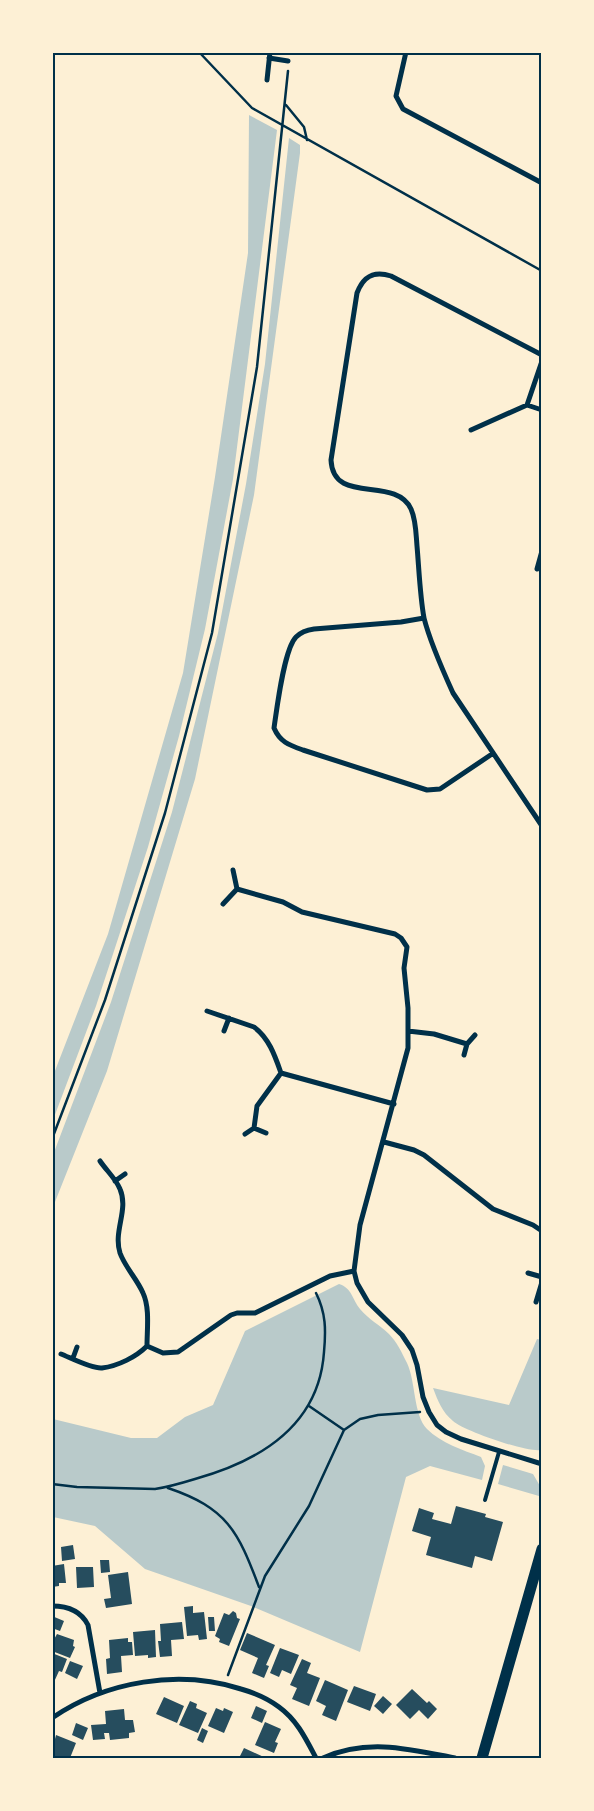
<svg xmlns="http://www.w3.org/2000/svg" width="594" height="1811" viewBox="0 0 594 1811" font-family="'Noto Serif',serif">
	<style>
		.green { fill: #b9caca }
		.building { fill: #264d5e }
		.lines { fill: none; stroke-linecap: round; stroke-linejoin: round }
		.path { stroke: #003049; stroke-width: 2.5 }
		.service { stroke: #003049; stroke-width: 4 }
		.minor { stroke: #003049; stroke-width: 5 }
		.primary { stroke: #003049; stroke-width: 11 }
		.neatline { fill: none; stroke: #003049; stroke-width: 2 }
	</style>
	<rect width="100%" height="100%" fill="#fdf0d5"/>
	<!-- green -->
	<path class="green" d="M249 115 277 130 233 479 205 629 179 736 148 847 96 1006 53 1120V1076L108 934 183 673 215 477 248 253Z
		M289 138 300 145V153L254 495 195 779 107 1071 53 1207V1155L111 1002 172 812 218 633 246 484 265 364Z
		M339 1284C352 1288 352 1299 360 1309 368 1319 380 1325 389 1334 397 1342 402 1353 407 1363 416 1382 413 1414 427 1429 441 1443 463 1450 481 1457L485 1466 482 1480 430 1466 406 1477 360 1652 251 1606 145 1569 95 1526 53 1517V1419L131 1438H157L185 1417 213 1405 245 1331Z
		M537 1339 542 1340 541 1450C528 1453 464 1431 453 1421 442 1412 438 1401 433 1388L509 1405Z
		M503 1465 533 1474 540 1486 539 1496 498 1484Z"/>
	<!-- building -->
	<path class="building" d="M456 1506 486 1514 485 1517 503 1522 492 1561 475 1556 472 1568 426 1555 431 1537 412 1531 419 1508 434 1513 432 1519 451 1524Z
		M73 1545 75 1559 62 1561 61 1547Z
		M100 1560H109L110 1572 101 1573Z
		M64 1564 66 1583H59V1586L52 1587V1566Z
		M76 1567H93L94 1587 77 1588Z
		M128 1572 132 1604 106 1608 104 1599 111 1598 108 1575Z
		M193 1606V1613L204 1612 207 1639 199 1640 198 1635 187 1636 184 1607Z
		M233 1611 236 1613 237 1618 240 1619 229 1646 219 1642 220 1639 215 1636 224 1613 229 1615Z
		M52 1616 64 1621 60 1631 52 1628Z
		M208 1617H214L215 1631H209Z
		M182 1622 184 1639 171 1640 172 1656 160 1657 158 1641H161L160 1624Z
		M155 1630 156 1657 148 1658V1655L135 1656 133 1632Z
		M247 1633 275 1645 266 1665 269 1666 264 1678 252 1673 258 1658 240 1650Z
		M57 1634 74 1640 73 1646 75 1647 70 1658 52 1651V1643Z
		M128 1638V1642H132L133 1655 121 1656 122 1672 107 1674 106 1659 110 1658 109 1640Z
		M280 1648 299 1655 291 1674 282 1670 279 1677 270 1673Z
		M52 1653 67 1659 62 1672 59 1671 54 1682 52 1681Z
		M302 1659 311 1663 307 1673 320 1678 309 1706 292 1699 297 1688 290 1685Z
		M70 1661 83 1666 77 1679 65 1673Z
		M325 1680 348 1690 336 1721 322 1715 326 1706 316 1701Z
		M354 1686 376 1694 370 1711 347 1702Z
		M412 1689 427 1703 429 1701 437 1709 428 1719 419 1710 410 1719 396 1705Z
		M383 1696 392 1704 383 1714 374 1706Z
		M164 1697 184 1706 177 1723 156 1714Z
		M190 1701 197 1704 196 1708 207 1713 198 1733 179 1725Z
		M256 1706 267 1711 262 1723 251 1718Z
		M216 1708 223 1711 224 1708 233 1712 224 1733 208 1726Z
		M124 1709 125 1720H133L135 1732 129 1733V1738L110 1740 109 1733H104L105 1739 93 1740 91 1725 106 1724 105 1711Z
		M265 1722 281 1729 275 1742 278 1743 274 1753 255 1745Z
		M76 1723 88 1728 83 1740 72 1735Z
		M202 1728 208 1731 203 1743 197 1740Z
		M56 1735 76 1743 70 1758H52V1738L55 1739Z
		M244 1748 266 1758H239Z"/>
	<g class="lines">
		<!-- path -->
		<path class="path" d="M199 52 252 108 542 271
			M286 105 304 127 307 140
			M52 1139 105 1000 165 813 212 633 257 367 288 71
			M309 1406 344 1430
			M52 1484 77 1487 155 1489C169 1487 182 1483 195 1479 260 1461 319 1426 324 1352 326 1330 326 1313 316 1293
			M168 1488C227 1508 238 1531 259 1587
			M228 1675 265 1576 309 1506 344 1430 360 1419 378 1415 420 1412"/>
		<!-- service -->
		<path class="service" d="M485 1500 499 1452"/>
		<!-- minor -->
		<path class="minor" d="M406 52 396 96 403 109 542 183
			M269 58 288 61
			M267 80 270 52
			M542 355 391 276C373 270 363 277 357 293L331 460C333 506 395 475 411 509 416 520 416 534 417 546 419 569 420 596 424 618 430 642 443 671 453 693L542 826
			M527 405 542 361
			M527 405 542 410
			M471 430 527 405
			M537 569 542 551
			M424 618 401 622 314 629C307 630 301 632 296 637 284 649 277 708 274 728 280 742 289 745 303 750L427 790 440 789 492 754
			M237 889 283 902 302 912 395 934 401 938 407 947 404 968 408 1008V1048L360 1225 354 1271 357 1283 368 1302 402 1335 412 1350 417 1365 423 1397 429 1412 437 1425 446 1432 461 1439 542 1464
			M223 904 237 889 233 870
			M207 1011 254 1027C269 1038 275 1056 281 1073L394 1104
			M224 1031 229 1018
			M408 1031 434 1034 467 1044
			M464 1055 467 1044 475 1035
			M254 1128 257 1106 281 1073
			M245 1134 254 1128 266 1133
			M384 1142 414 1150 424 1155 493 1209 533 1225 542 1231
			M100 1161C106 1170 116 1179 120 1189 129 1210 113 1231 120 1253 125 1267 137 1279 143 1293 150 1308 147 1329 147 1346
			M115 1181 125 1174
			M528 1273 542 1277
			M536 1302 542 1282
			M61 1354C71 1358 92 1369 102 1368 118 1366 136 1357 147 1346L163 1353 178 1352 231 1315 237 1313H255L330 1276 354 1271
			M73 1358 77 1347
			M52 1606C68 1606 81 1611 88 1625L100 1693
			M52 1718C106 1681 179 1669 241 1689 255 1693 267 1698 279 1707 297 1720 306 1739 316 1758
			M323 1758C367 1738 410 1749 455 1758"/>
		<!-- primary -->
		<path class="primary" d="M482 1758 542 1549"/>
	</g>
	<!-- border -->
	<rect width="594" height="1811" fill="none" stroke="#fdf0d5" stroke-width="108"/>
	<rect x="54" y="54" width="486" height="1703" class="neatline"/>
</svg>
